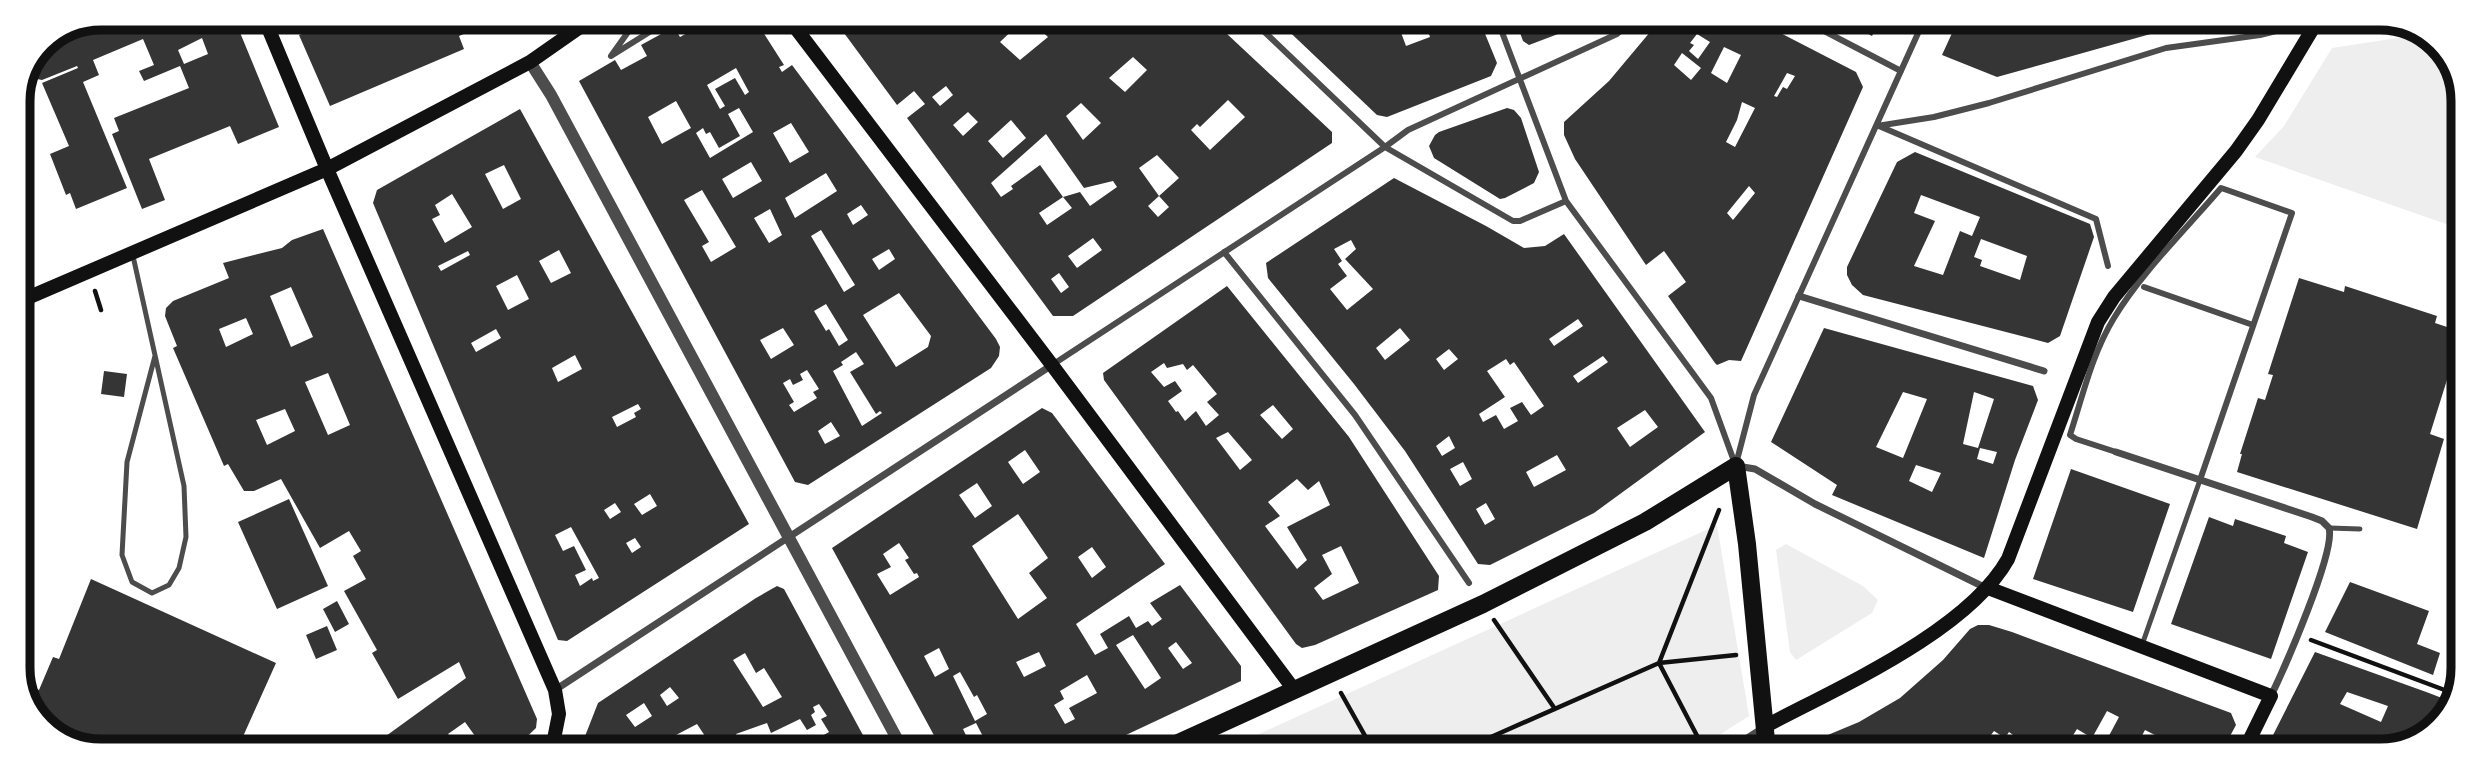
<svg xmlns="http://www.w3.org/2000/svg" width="2481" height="769" viewBox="0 0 2481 769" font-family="'Sofia Sans Condensed',sans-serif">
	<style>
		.green { fill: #eee }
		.building { fill: #353535; fill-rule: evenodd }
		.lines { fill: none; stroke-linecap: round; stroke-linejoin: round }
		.path { stroke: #111; stroke-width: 4.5 }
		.service { stroke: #4c4c4c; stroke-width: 5 }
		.pedestrian { stroke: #4c4c4c; stroke-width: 6 }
		.minor { stroke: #4c4c4c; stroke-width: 7 }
		.tertiary { stroke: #4c4c4c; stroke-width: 12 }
		.secondary { stroke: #111; stroke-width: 14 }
		.primary { stroke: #111; stroke-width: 18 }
		.rim { fill: none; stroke: #111; stroke-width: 9 }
	</style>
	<rect width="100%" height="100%" fill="#fff"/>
	<!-- green -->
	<path class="green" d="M2423 34 2443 46 2463 95V230L2255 157 2284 126 2332 48Z
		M1717 525 1749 716 1694 751 1224 750Z
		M1786 544 1863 586 1878 600 1872 613 1796 660 1790 652 1776 550Z"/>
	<!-- building -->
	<path class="building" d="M101 18H234L279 127 238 144 230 126 149 159 165 200 142 209 112 134 119 131 114 118 189 88 180 66 144 81 139 71 154 65 143 39 93 60 99 75 83 82 127 188 76 209 70 193 66 195 50 154 69 146 42 83 78 68 77 66 42 80 27 77 42 42ZM202 38 208 54 184 64 178 50Z
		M340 18H503L459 36 464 49 330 106 299 35Z
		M705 18H754L784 65 779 67 782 72 792 65 996 339 1000 347 999 356 991 368 808 485 795 482 579 81 615 60 621 70 647 56 641 45 674 27 680 37 707 22ZM736 68 749 92 745 95 735 78 715 89 725 106 720 109 707 85ZM676 101 691 128 662 144 648 117ZM739 108 753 132 710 158 696 133 703 128 706 134 710 132 719 148 740 136 728 114ZM791 123 809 152 790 163 773 133ZM751 162 762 181 733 198 722 179ZM826 173 837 191 795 218 785 198ZM702 190 736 247 711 262 702 246 709 242 684 200ZM861 205 868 215 853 225 847 214ZM770 209 782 235 769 243 754 218ZM821 230 855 285 844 292 811 236ZM889 249 895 259 879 270 872 259ZM899 293 931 336 928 347 896 367 863 315ZM826 304 848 340 839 346 829 329 826 331 814 311ZM783 328 794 345 771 359 760 340ZM856 352 864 364 850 372 876 414 880 411 882 413 862 426 833 371 843 365 841 362ZM807 370 819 389 813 392 817 398 794 412 789 405 794 402 783 383 790 379 793 385 803 380 800 374ZM831 422 840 436 825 444 818 431Z
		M833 18H876L884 27 893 19H1024L1000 42 1020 60 1048 37 1029 19H1211L1332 132V143L1073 316H1053L907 118 925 104 914 91 897 105ZM1133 57 1147 70 1125 92 1109 78ZM946 86 953 95 940 106 932 97ZM1228 100 1245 117 1210 150 1191 130 1197 124 1200 127ZM1081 103 1101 123 1083 140 1066 116ZM968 112 978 122 963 136 953 125ZM1011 120 1026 138 1003 158 988 141ZM1046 134 1084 188 1113 181 1117 187 1090 206 1080 192 1063 197 1040 165 1011 186 1013 189 1001 197 991 183ZM1157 155 1179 178 1159 196 1169 207 1158 217 1148 206 1159 196 1139 168ZM1063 197 1072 208 1047 225 1039 213ZM1093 238 1102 250 1077 268 1068 256ZM1059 273 1069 287 1061 293 1051 279Z
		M1276 19H1396L1406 46 1430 37 1424 19H1479L1497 63 1491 76 1387 117 1377 115Z
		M1515 19H1595V20L1529 45 1523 41Z
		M1661 19 1755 20 1856 72 1863 87 1741 361 1729 360 1717 365 1715 363 1668 296 1686 282 1664 251 1646 265 1575 159 1564 135V122L1609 81ZM1697 34 1710 42 1698 59 1689 51 1694 45 1690 43ZM1724 47 1741 55 1727 83 1711 73ZM1682 53 1701 68 1691 80 1674 65ZM1787 73 1795 76 1787 89 1783 87 1777 97 1774 96ZM1742 102 1755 108 1735 147 1726 142 1737 120ZM1749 186 1755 193 1733 220 1727 213Z
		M1842 20H1889L1883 32 1876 28 1872 36Z
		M1958 20H2197V21L1997 77 1942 55Z
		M1507 108 1514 110 1521 118 1539 172 1534 183 1505 198 1500 199 1434 158 1429 146 1435 135 1439 132Z
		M520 109 749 524 567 641 558 640 373 203 377 190ZM504 165 521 199 503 209 485 174ZM452 194 472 227 445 243 432 219 440 215 435 205ZM559 250 571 273 551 283 539 261ZM468 251 470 255 441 271 438 266ZM517 275 529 299 508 310 496 286ZM496 329 501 338 476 352 471 343ZM575 355 582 369 558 382 552 368ZM638 404 641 409 634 413 636 417 617 427 612 417ZM650 494 657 506 642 515 634 504ZM615 503 621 512 610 519 604 510ZM571 527 599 578 593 581 592 578 580 586 575 575 586 570 574 546 563 551 555 535ZM635 538 641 547 632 553 626 543Z
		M1915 152 2090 224 2094 237 2060 336 2048 343 1863 295 1852 285 1847 275V267L1866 227 1897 162ZM1921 195 1980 217 1972 236 1960 231 1943 275 1914 266 1935 221 1914 213ZM1981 239 2027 256 2020 280 1980 266 1982 260 1974 257Z
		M1394 178 1486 226 1524 248 1545 246 1564 234 1705 432 1594 513 1490 565 1478 564 1405 451 1354 384 1268 278 1266 263ZM1351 240 1356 249 1345 259 1373 289 1347 310 1330 289 1347 276 1338 264 1342 261 1334 249ZM1578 319 1583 326 1554 346 1549 339ZM1400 328 1410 340 1385 360 1376 348ZM1449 349 1458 359 1444 370 1436 359ZM1603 356 1608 362 1578 383 1573 376ZM1506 359 1510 365 1514 362 1544 406 1531 415 1522 402 1510 408 1518 421 1504 429 1496 415 1483 422 1479 414 1505 397 1487 371ZM1645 410 1658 427 1630 447 1617 428ZM1449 436 1455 448 1442 456 1436 446ZM1557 455 1566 470 1534 487 1526 472ZM1463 462 1472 479 1460 486 1450 469ZM1486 503 1495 519 1485 525 1476 509Z
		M323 229 537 719 536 728 514 749H368L466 678 459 662 398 699 372 653 377 650 344 591 366 579 353 556 361 551 349 531 320 548 281 479 254 491H244L228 464 224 466 173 348 177 346 165 316 166 308 173 301 229 278 223 263 282 248 292 240ZM291 287 313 337 291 347 270 296ZM246 318 253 334 226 347 219 329ZM328 373 350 425 328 435 305 382ZM285 409 295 431 267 445 256 420ZM465 722 475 736 459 748 448 734Z
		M2299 278 2344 292 2345 286 2437 316 2435 323 2462 332 2430 434 2444 439 2417 529 2237 472 2242 454H2240L2258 398 2265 400 2273 375 2268 374Z
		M1227 286 1349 437 1439 576 1438 590 1315 645 1302 648 1296 644 1104 380 1103 373ZM1164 363 1167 368 1183 364 1187 370 1193 365 1217 394 1207 402 1219 415 1206 426 1196 411 1185 421 1178 411 1176 412 1168 401 1182 391 1175 381 1164 387 1151 372ZM1273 405 1293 429 1282 439 1260 415ZM1228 432 1252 460 1240 470 1216 438ZM1297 479 1308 490 1319 481 1330 505 1287 527 1307 560 1297 569 1265 526 1280 516 1268 502ZM1341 546 1359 583 1323 600 1314 588 1332 574 1322 555Z
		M1824 328 2033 386 2038 400 2015 460 1984 558 1832 495 1837 485 1771 442ZM1903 392 1927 399 1903 458 1876 447ZM1974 392 1994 399 1978 448 1963 444ZM1980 448 1997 452 1993 464 1977 459ZM1916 465 1941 473 1932 492 1909 481Z
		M104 371 127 374 124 397 101 394Z
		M1042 408 1052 413 1165 564 1076 624 1095 655 1108 648 1100 634 1129 616 1136 628 1148 621 1152 626 1162 619 1150 603 1180 585 1241 666V681L1094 750H990L976 723 963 729 973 750H942L832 548ZM1025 450 1040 472 1023 484 1008 462ZM977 483 992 506 975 518 959 495ZM1018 514 1048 558 1029 573 1047 598 1018 619 972 546ZM899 543 909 558 905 560 914 574 917 573 919 577 890 595 877 574 891 567 883 554ZM1092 547 1106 567 1092 578 1078 557ZM1133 635 1161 678 1145 689 1116 645ZM1176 642 1192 663 1183 669 1168 648ZM939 648 949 669 935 677 924 656ZM1039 652 1046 666 1024 677 1016 662ZM960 672 974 697 977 695 987 714 975 721 953 676ZM1087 675 1097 693 1069 708 1075 719 1065 724 1054 705 1064 699 1060 691Z
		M2071 469 2170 504 2133 612 2033 579Z
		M289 499 328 586 277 609 238 522Z
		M2209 517 2233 526 2235 519 2286 536 2284 543 2308 552 2271 659 2171 624Z
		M91 579 276 663 241 741 245 742 242 749H79L35 719 26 695 30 686 39 690 53 657 59 659Z
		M2350 582 2429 611 2417 644 2440 653 2433 675 2325 632Z
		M777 586 784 589 871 750 811 749 808 744 829 732 821 719 827 716 819 704 813 707 815 712 811 715 816 725 807 730 800 719 771 733 767 723 736 734 740 746 733 749H727L726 746 718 749H678L705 736 697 724 657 745 660 749H580L598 703 756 598ZM745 653 756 673 764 668 782 697 763 707 733 660ZM670 687 679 698 667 706 660 695ZM644 703 652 716 635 727 626 715Z
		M337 601 349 624 335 632 323 609Z
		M1978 625H1989L2012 632 2231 713 2236 725 2222 751H2155L2161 738 2145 730 2137 745 2151 751H2131L2125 748 2122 751H2087L2094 739 2104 745 2119 717 2107 711 2092 738 2077 729 2063 751H2035L2009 732 2005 738 1994 731 1979 751H1946L1925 735 1917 751H1810L1809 748 1811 742 1859 722 1900 698 1943 660 1970 629Z
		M327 626 337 650 316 659 306 635Z
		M2315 652 2429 693 2452 702 2431 734 2381 751H2284L2269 743ZM2347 692 2388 706 2381 722 2340 704Z"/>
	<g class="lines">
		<!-- path -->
		<path class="path" d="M289 28 312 18
			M95 291 101 310
			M1494 620 1555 709
			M2311 640 2458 695
			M1341 693 1373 750
			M1460 750 1491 737
			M1497 750 1491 737 1659 663 1719 510
			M1705 751 1659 663 1736 655"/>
		<!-- service -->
		<path class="service" d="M133 256 184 486 186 537 179 568 169 585 152 593 132 582 122 555 127 462 155 356
			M2329 528 2360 529
			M2142 645 2200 480"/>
		<!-- pedestrian -->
		<path class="pedestrian" d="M638 18 611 56 672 18
			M1251 19 1385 147 1513 221H1520L1566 201
			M1497 19 1566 201 1711 398 1735 464
			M1803 20 1901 71
			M1877 126 1934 117 1989 103 2166 48 2260 35 2284 29 2359 20
			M1879 126 2096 219 2108 266
			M1224 252 1355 415 1469 583
			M2144 287 2253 325
			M1052 365 1385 147 1408 130 1617 34 1633 19
			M2116 452 2076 439 2070 435C2083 395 2092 354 2114 318 2141 273 2186 229 2221 188L2227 190 2292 213 2200 480
			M1736 464 1754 395 1924 20
			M1726 751 1762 728"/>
		<!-- minor -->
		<path class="minor" d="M1799 296 2044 371
			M2116 452 2312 517 2322 521 2329 528C2336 551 2284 669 2271 696
			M1737 466 1755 469 1815 504 1986 588
			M555 690 1052 365"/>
		<!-- tertiary -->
		<path class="tertiary" d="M530 62 551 95 903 750"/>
		<!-- secondary -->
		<path class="secondary" d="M264 18 327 169 555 690 559 714 552 749
			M788 18 1052 365 1295 691
			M18 302 327 169 530 62 593 18
			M1988 588 2271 696 2244 751
			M1764 727C1837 688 1967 632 2008 559L2098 322 2114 297 2236 151 2258 120 2318 20"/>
		<!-- primary -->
		<path class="primary" d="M1163 750 1483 604 1645 522 1736 466 1747 544 1767 751"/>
	</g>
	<!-- crop -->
	<path d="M0 0H2481V769H0ZM101 30H2380A71 71 0 0 1 2451 101V668A71 71 0 0 1 2380 739H101A71 71 0 0 1 30 668V101A71 71 0 0 1 101 30Z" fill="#fff" fill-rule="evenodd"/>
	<path class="rim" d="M101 30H2380A71 71 0 0 1 2451 101V668A71 71 0 0 1 2380 739H101A71 71 0 0 1 30 668V101A71 71 0 0 1 101 30Z"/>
</svg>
